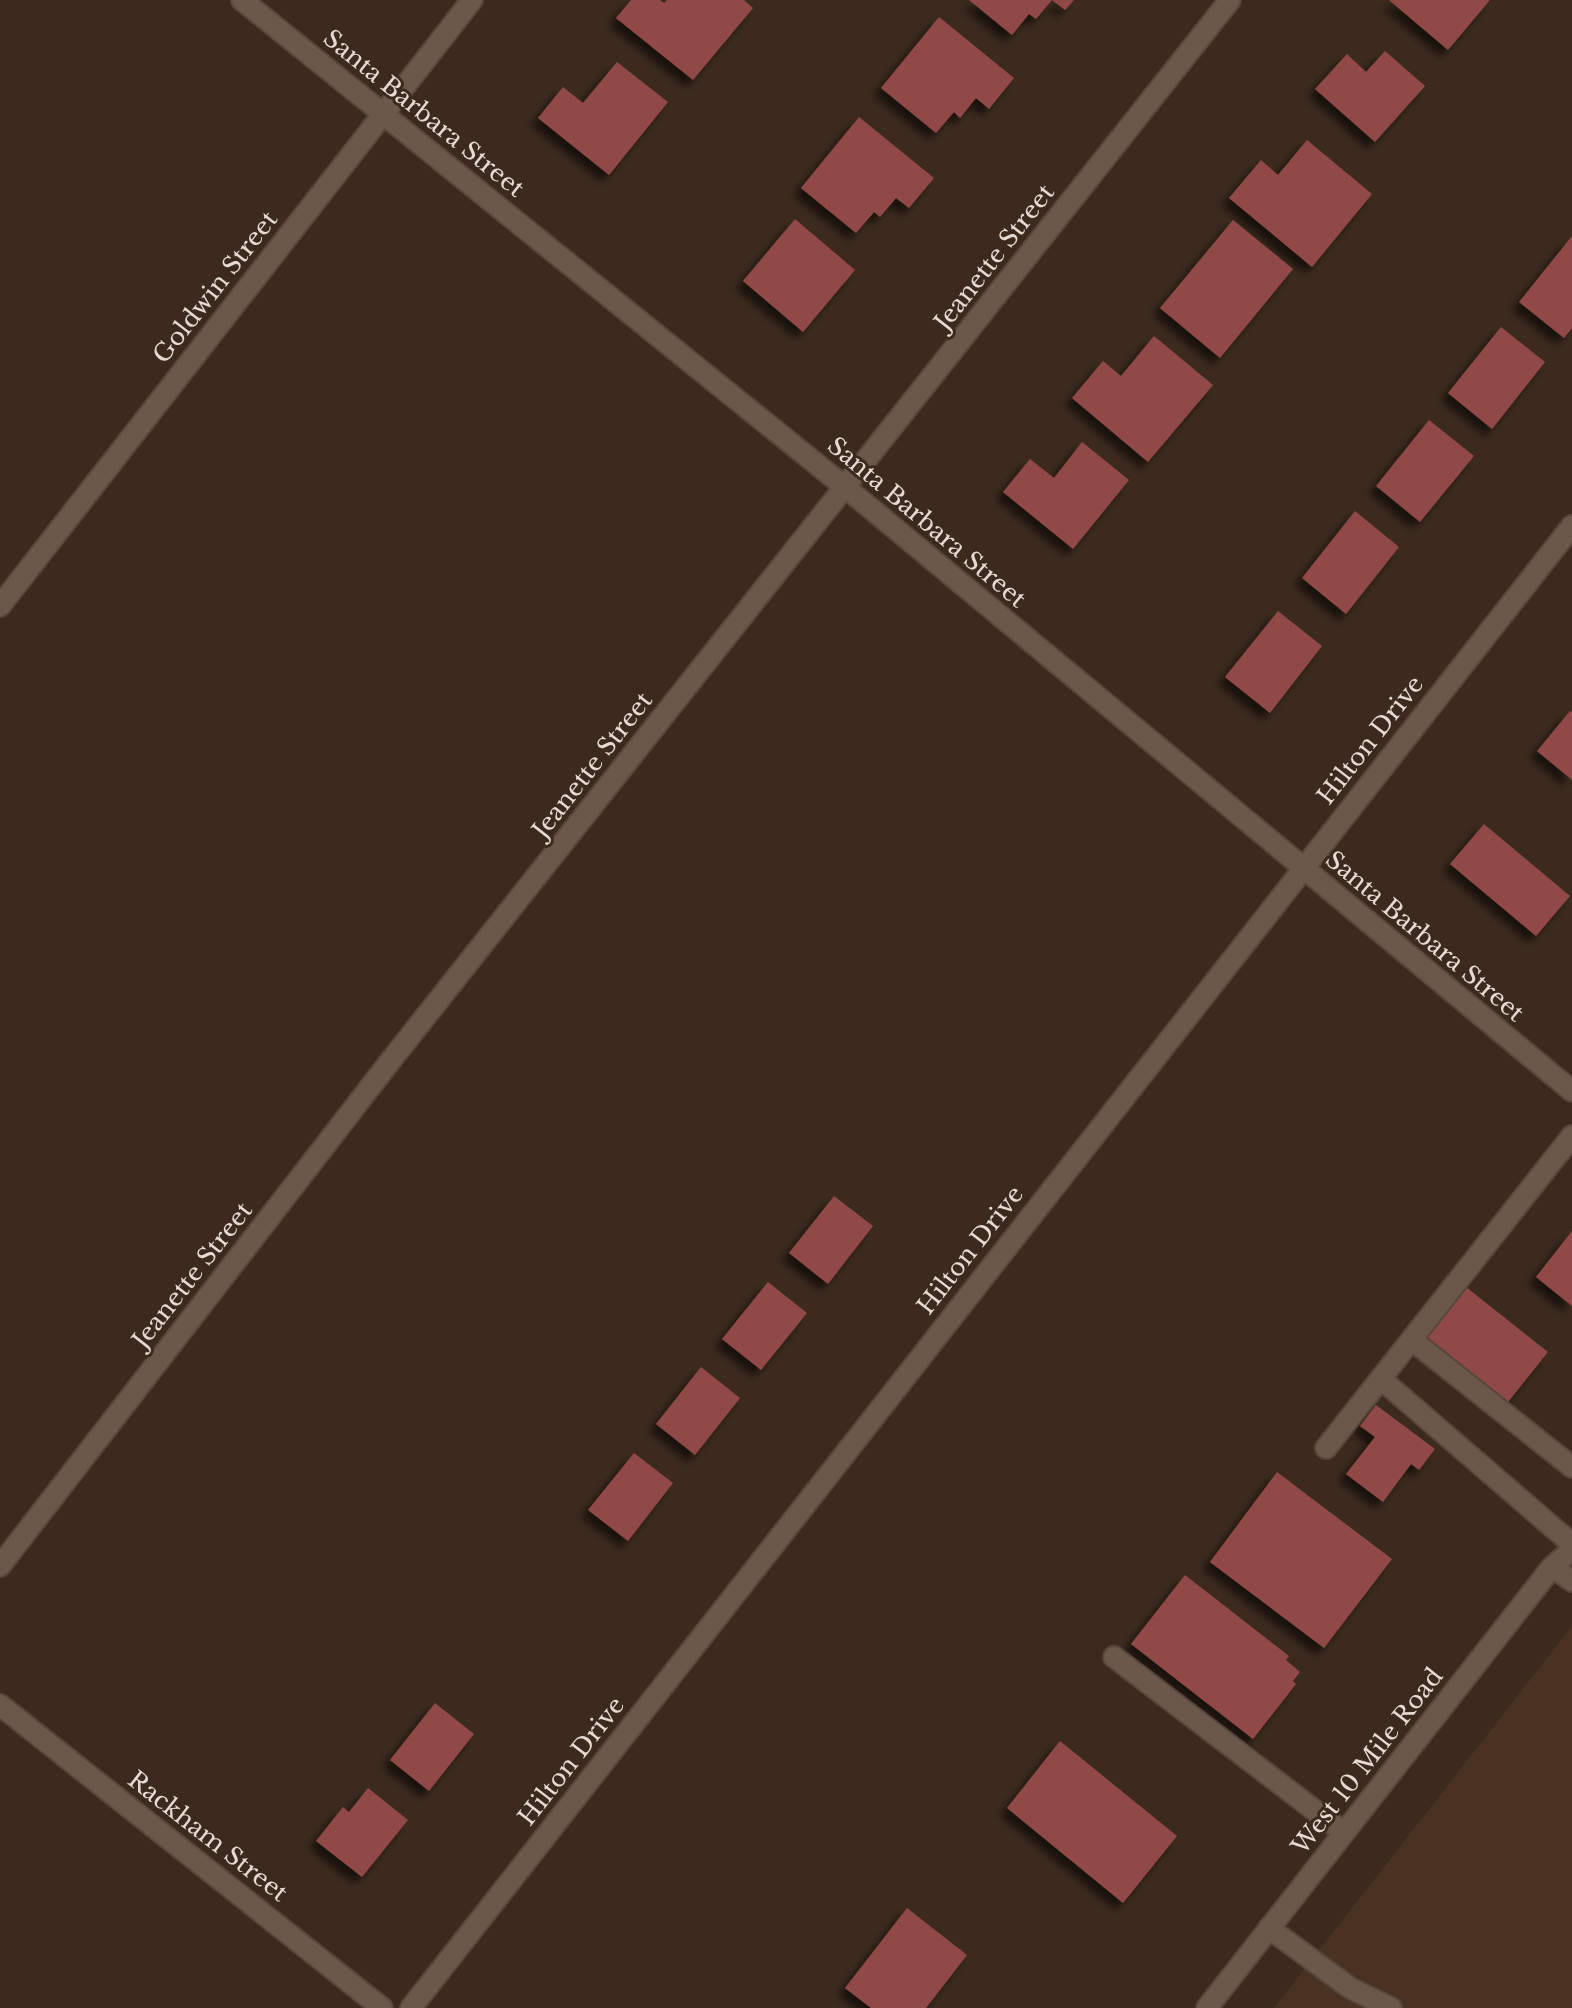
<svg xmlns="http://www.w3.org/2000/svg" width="1572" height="2008" viewBox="0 0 1572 2008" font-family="'Libre Baskerville',serif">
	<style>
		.built { fill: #4a3222 }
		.building { fill: #904a46; filter: url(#shadow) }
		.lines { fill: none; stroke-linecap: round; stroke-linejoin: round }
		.lane-casing { stroke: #56463c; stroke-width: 24 }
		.street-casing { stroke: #56463c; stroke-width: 24 }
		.secondary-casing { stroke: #56463c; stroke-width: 24 }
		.lane { stroke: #6c584a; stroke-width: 20 }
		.street { stroke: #6c584a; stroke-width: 20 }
		.secondary { stroke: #6c584a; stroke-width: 20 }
		.labels { text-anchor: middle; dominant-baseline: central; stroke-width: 6; stroke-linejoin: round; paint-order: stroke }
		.street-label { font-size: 24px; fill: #e6dad2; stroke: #3c2a1e }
	</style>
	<defs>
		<filter id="shadow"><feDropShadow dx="-7" dy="7" stdDeviation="4" flood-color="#0009"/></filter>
	</defs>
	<rect width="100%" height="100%" fill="#3c2a1e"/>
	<!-- built -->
	<path class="built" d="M1572 1626V2008H1274Z"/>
	<!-- building -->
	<path class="building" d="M631 0H660L664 3 667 0H744L753 8 693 80 616 18Z
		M969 0H1052L1036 19 1029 14 1012 35Z
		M1052 0H1074L1065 10Z
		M1389 0H1490L1448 50Z
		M939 17 1014 78 989 109 976 98 960 118 954 112 936 133 881 88Z
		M1385 51 1425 86 1375 142 1315 89 1347 54 1366 72Z
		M617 62 668 102 609 175 538 118 563 87 583 103Z
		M859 117 934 178 909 208 896 198 880 217 874 212 856 233 801 188Z
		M1307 140 1372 194 1312 267 1229 198 1261 160 1278 175Z
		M795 219 855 270 803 332 743 281Z
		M1233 220 1293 269 1220 358 1160 308Z
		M1572 236V328L1564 338 1519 302Z
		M1501 327 1545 362 1492 429 1448 393Z
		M1154 336 1213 385 1148 462 1072 398 1103 361 1121 376Z
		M1429 420 1474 456 1420 522 1376 486Z
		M1082 442 1129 480 1073 549 1003 492 1030 459 1054 478Z
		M1355 511 1399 547 1346 614 1302 578Z
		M1278 611 1322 646 1270 713 1225 677Z
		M1570 711 1572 712V780L1537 751Z
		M1484 824 1570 896 1536 936 1450 864Z
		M834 1196 873 1226 828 1284 789 1253Z
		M1572 1231V1306L1536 1277Z
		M768 1282 807 1313 761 1370 722 1339Z
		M1466 1287 1548 1352 1508 1402 1426 1338Z
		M701 1367 740 1398 695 1455 656 1424Z
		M1376 1405 1435 1449 1419 1470 1411 1464 1383 1502 1346 1474 1375 1437 1360 1426Z
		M634 1453 673 1483 628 1541 588 1510Z
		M1277 1472 1392 1559 1324 1648 1210 1562Z
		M1185 1575 1289 1656 1286 1660 1300 1672 1293 1681 1296 1684 1253 1739 1131 1644Z
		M435 1703 474 1734 429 1791 390 1760Z
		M1060 1741 1177 1836 1123 1903 1007 1808Z
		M368 1788 408 1820 362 1877 316 1841 343 1807 349 1812Z
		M907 1908 967 1955 926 2008H871L845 1988Z"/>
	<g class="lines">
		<!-- lane casing -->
		<g class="lane-casing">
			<path id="lane" d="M1412 1340 1572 1467
				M1381 1379 1572 1544
				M1326 1448 1572 1136
				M1552 1567 1572 1581
				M1114 1657 1343 1832
				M1269 1928 1350 1988 1391 2008"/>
		</g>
		<!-- street casing -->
		<g class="street-casing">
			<path id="street" d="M242 0 845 487 1572 1091
				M0 606 472 0
				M0 1566 388 1064 1230 0
				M0 1705 382 2008
				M411 2008 1572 526"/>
		</g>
		<!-- secondary casing -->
		<g class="secondary-casing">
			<path id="secondary" d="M1207 2008 1552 1567 1572 1550"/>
		</g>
		<!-- lane -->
		<use href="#lane" class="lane"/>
		<!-- street -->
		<use href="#street" class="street"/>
		<!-- secondary -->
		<use href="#secondary" class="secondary"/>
	</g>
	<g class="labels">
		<!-- street labels -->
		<g class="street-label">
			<text transform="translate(424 113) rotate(39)">Santa Barbara Street</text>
			<text transform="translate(994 257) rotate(-52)">Jeanette Street</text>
			<text transform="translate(215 287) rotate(-52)">Goldwin Street</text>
			<text transform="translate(927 522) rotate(40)">Santa Barbara Street</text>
			<text transform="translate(1370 740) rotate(-52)">Hilton Drive</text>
			<text transform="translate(592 765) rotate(-52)">Jeanette Street</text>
			<text transform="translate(1425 936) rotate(40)">Santa Barbara Street</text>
			<text transform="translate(970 1250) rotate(-52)">Hilton Drive</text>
			<text transform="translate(192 1275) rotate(-52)">Jeanette Street</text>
			<text transform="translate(571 1761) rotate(-52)">Hilton Drive</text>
			<text transform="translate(1367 1761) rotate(-52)">West 10 Mile Road</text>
			<text transform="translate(208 1836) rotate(38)">Rackham Street</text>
		</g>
	</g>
</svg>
